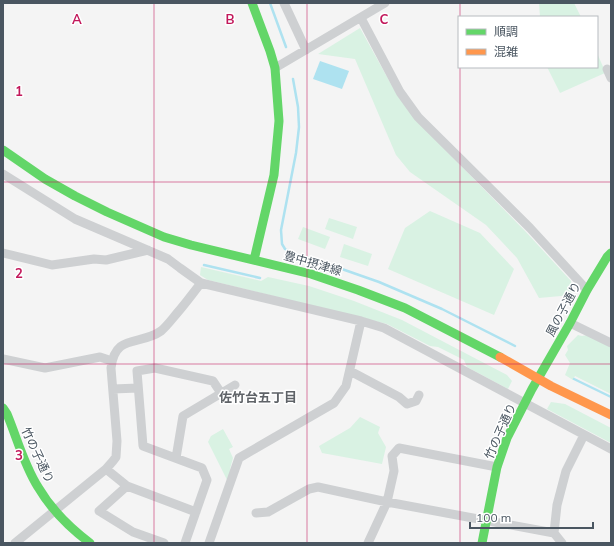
<svg xmlns="http://www.w3.org/2000/svg" width="614" height="546" viewBox="0 0 614 546" font-family="Mulish,'Noto Sans JP',sans-serif">
	<style>
		.green { fill: #d9f2e3 }
		.water { fill: #aee2f0 }
		.lines { fill: none; stroke-linecap: round; stroke-linejoin: round }
		.stream { stroke: #aee2f0; stroke-width: 2.5 }
		.street { stroke: #ced0d2; stroke-width: 9 }
		.fast { stroke: #63d668; stroke-width: 9 }
		.slow { stroke: #ff974d; stroke-width: 9 }
		.grid { fill: none; stroke: #c2185b; stroke-width: 1; stroke-opacity: 0.55 }
		.labels { text-anchor: middle; dominant-baseline: central; stroke-width: 3; stroke-linejoin: round; paint-order: stroke }
		.street-label { font-size: 12px; fill: #4a5661; stroke: #fff }
		.neighbourhood-label { font-size: 13px; font-weight: bold; fill: #5f6368; stroke: #fff }
		.grid-label { font-size: 13px; text-anchor: middle; font-weight: bold; fill: #c2185b; stroke: #fff; stroke-width: 3; stroke-linejoin: round; paint-order: stroke }
	</style>
	<rect width="100%" height="100%" fill="#f4f4f4"/>
	<!-- green -->
	<path class="green" d="M539 3H574L581 17H540Z
		M360 28 397 95 416 120 526 232 571 281 572 295 539 298 517 258 486 225 410 172 396 155 355 59 318 54Z
		M597 53 604 69 605 73 560 93 547 67H597Z
		M430 211 480 233 514 269 494 315 388 269 405 228Z
		M329 218 357 227 353 239 325 229Z
		M303 227 330 237 325 249 298 239Z
		M344 244 372 254 368 266 340 257Z
		M201 267 261 281 268 277 309 286 354 301 402 320 507 375 512 381 508 389 467 367 464 360 438 347 430 346 387 324 208 280 200 275Z
		M578 335 582 336 587 335 611 347V394L575 376 573 380 565 375 570 363 565 355 568 350 567 346Z
		M551 402 565 404 611 428V443L547 409Z
		M360 417 380 427 378 433 386 447 382 464 322 453 319 446 350 428Z
		M223 429 233 447 229 449 233 458 230 469 233 471 229 484 208 442 211 436Z"/>
	<!-- water -->
	<path class="water" d="M320 61 349 71 342 89 313 79Z"/>
	<g class="lines">
		<!-- stream -->
		<path class="stream" d="M270 3 286 47
			M293 79 298 107 299 127 296 153 281 230 282 244 285 249 296 255 319 261 379 282 442 309 515 346
			M204 265 260 278
			M574 379 611 397"/>
		<!-- street -->
		<path class="street" d="M284 3 306 50
			M361 18 400 92 418 117 530 228 587 290
			M275 68 385 3
			M607 69 611 78
			M3 174 75 219 168 259 180 268 201 283 361 321 384 328 611 449
			M3 253 52 265 94 259 106 260 148 250
			M570 323 611 343
			M3 359 45 368 100 357 112 361
			M350 371 399 397 407 404 416 401 419 395
			M113 389 138 388
			M176 458 183 416 235 385
			M106 469 127 486 196 512
			M127 486 99 511 133 532 164 543
			M256 513 268 512 309 489 318 487 387 502 554 533 562 543
			M554 533 557 505 566 471 584 435
			M15 543 106 469 113 461 116 457 117 441 111 368C115 333 140 346 161 331 167 326 172 319 178 312 186 303 193 293 201 283
			M185 543 207 480 202 468 143 446 137 371 155 368 213 381 221 393
			M209 543 239 458 334 403 346 386 361 321
			M368 543 387 502 394 471 392 456 399 448 497 467"/>
		<!-- fast -->
		<path class="fast" d="M252 3 270 51 275 68 279 121 274 175 254 260
			M3 150 45 179 75 196 107 212 164 237 191 245 311 274 358 290 405 308 500 357
			M3 408 7 414C17 438 24 465 38 487 51 509 70 528 90 543
			M482 543 497 467 507 438 532 389 570 323 587 290 607 257 611 253"/>
		<!-- slow -->
		<path class="slow" d="M500 357 551 386 611 415"/>
	</g>
	<!-- grid -->
	<path class="grid" d="M154 3V543M307 3V543M460 3V17M460 67V543M3 182H611M3 364H611"/>
	<g class="labels">
		<!-- street labels -->
		<g class="street-label">
			<text transform="translate(313 263) rotate(16)">豊中摂津線</text>
			<text transform="translate(563 309) rotate(-62)">風の子通り</text>
			<text transform="translate(500 431) rotate(-66)">竹の子通り</text>
			<text transform="translate(38 455) rotate(65)">竹の子通り</text>
		</g>
		<!-- neighbourhood labels -->
		<g class="neighbourhood-label">
			<text x="258" y="397">佐竹台五丁目</text>
		</g>
	</g>
	<g class="grid-label">
		<text x="77" y="24">A</text>
		<text x="230" y="24">B</text>
		<text x="384" y="24">C</text>
		<text x="19" y="96">1</text>
		<text x="19" y="278">2</text>
		<text x="19" y="460">3</text>
	</g>
	<!-- border -->
	<rect width="614" height="546" fill="none" stroke="#4a5661" stroke-width="8"/>
	<!-- legend -->
	<rect x="458" y="16" width="140" height="52" fill="#ffffff" stroke="#b7bbc0"/>
	<rect x="466" y="29" width="20" height="6" fill="#63d668" stroke="#b7bbc0"/>
	<text x="494" y="36" font-size="12" fill="#4a5661">順調</text>
	<rect x="466" y="49" width="20" height="6" fill="#ff974d" stroke="#b7bbc0"/>
	<text x="494" y="56" font-size="12" fill="#4a5661">混雑</text>
	<!-- scale -->
	<path d="M470 522v6h123v-6" fill="none" stroke="#4a5661" stroke-width="2"/>
	<text x="476" y="522" font-size="12" fill="#4a5661" stroke="#ffffff" stroke-width="3" paint-order="stroke">100 m</text>
</svg>
